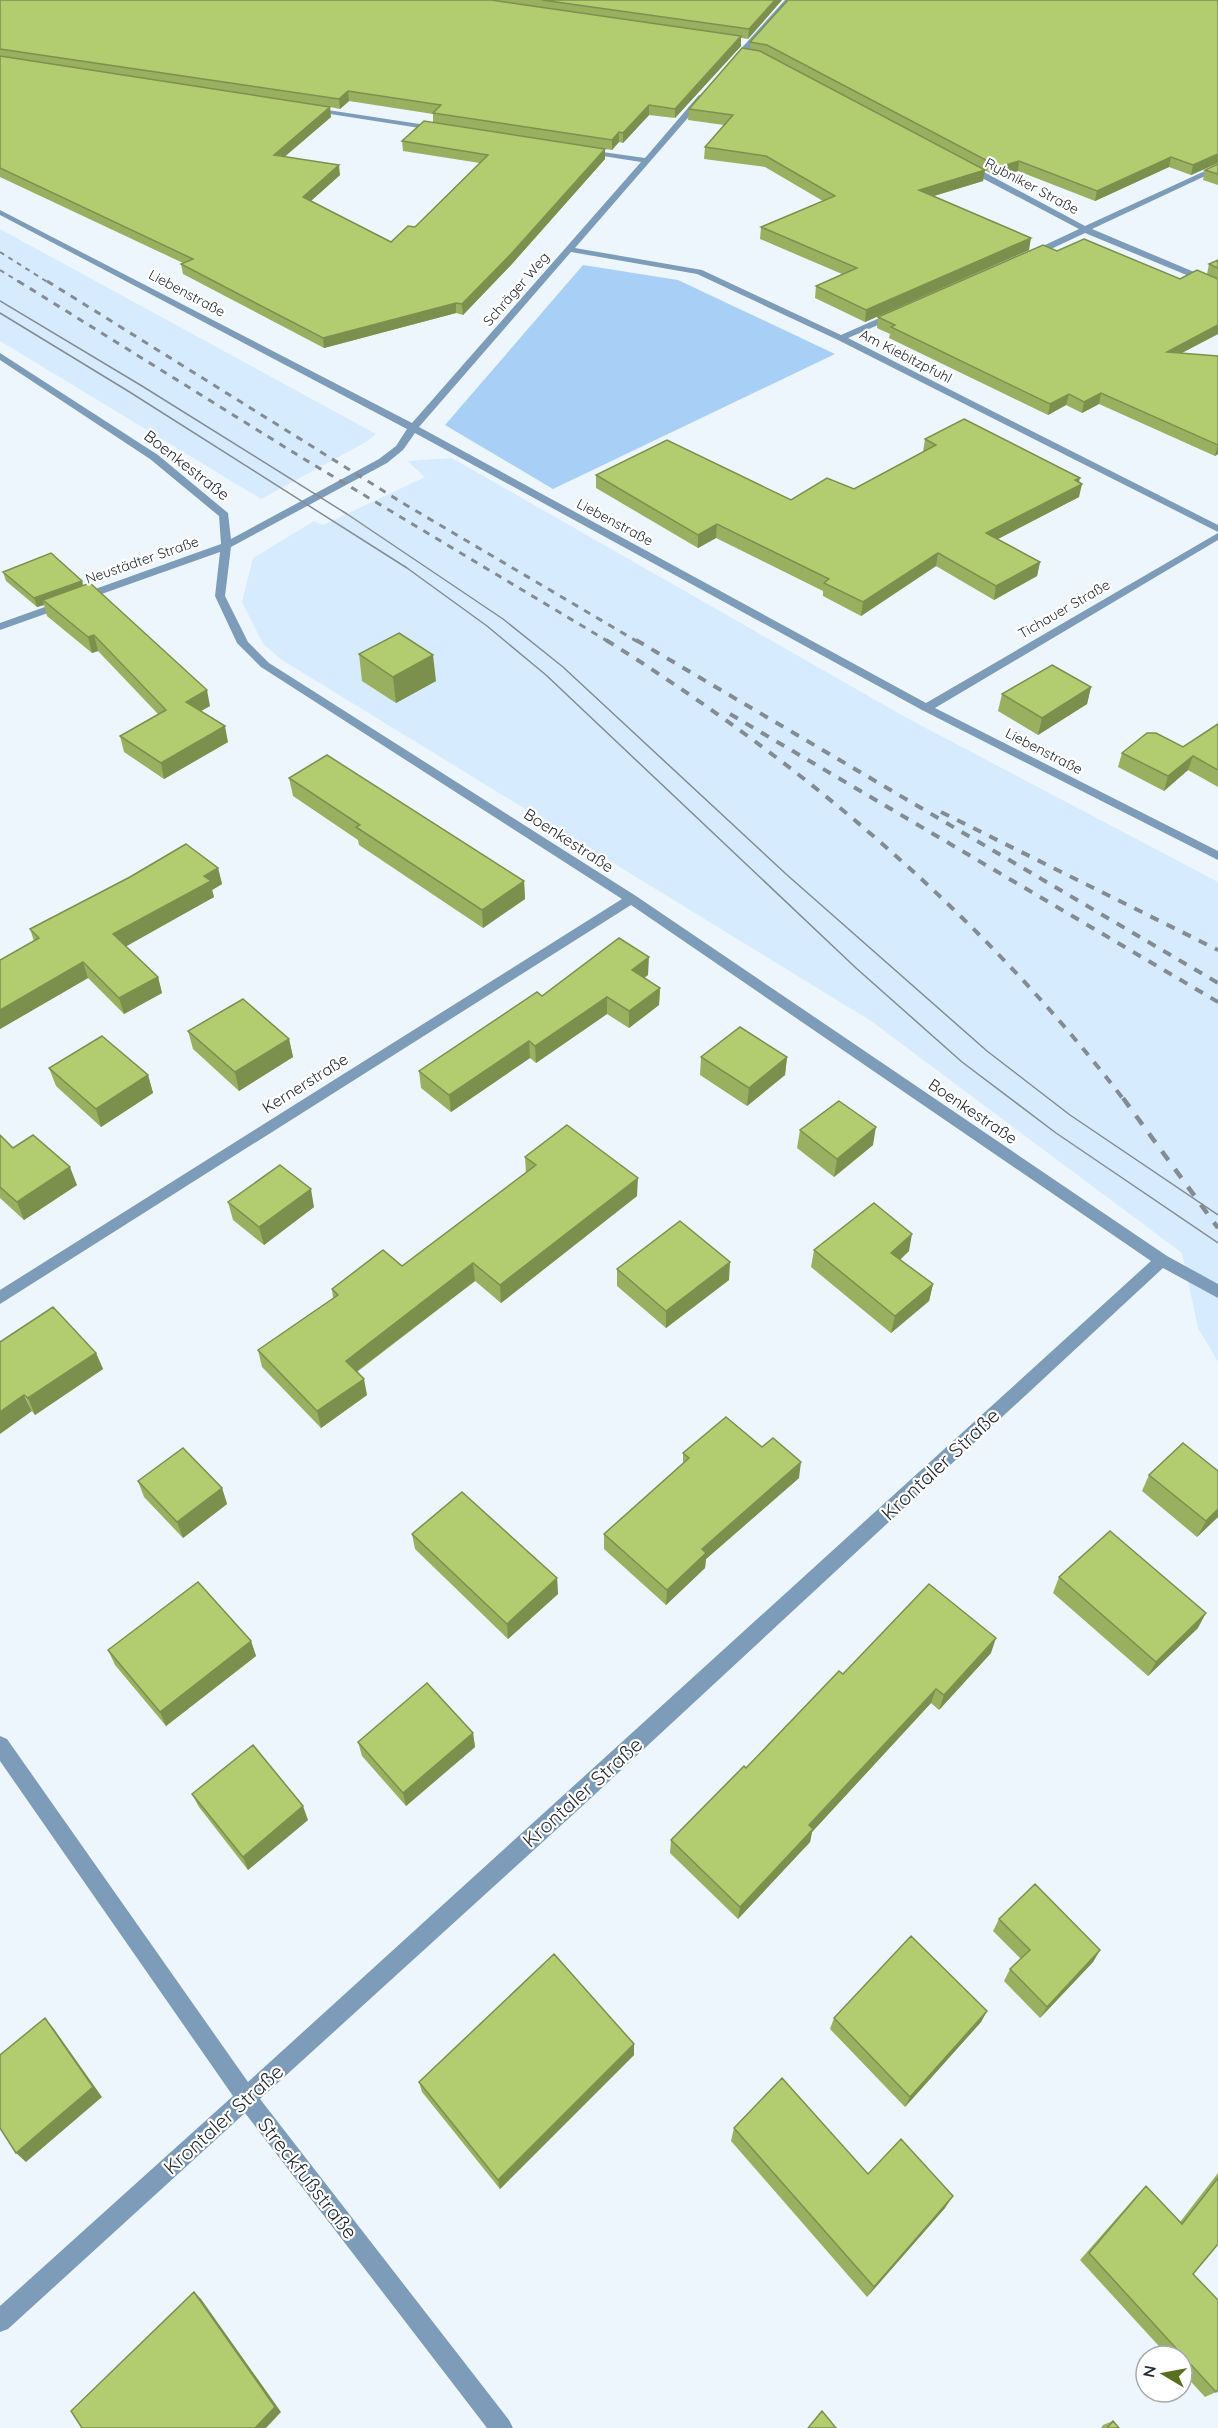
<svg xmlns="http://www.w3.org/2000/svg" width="1218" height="2428" viewBox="0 0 1218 2428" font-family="Quicksand,sans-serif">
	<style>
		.built { fill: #d7ebff }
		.green { fill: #a8d0f7 }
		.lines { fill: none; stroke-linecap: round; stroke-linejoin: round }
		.minor { fill: #7d9cb9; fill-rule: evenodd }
		.tram { stroke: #848c93; stroke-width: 1.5 }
		.rail-far3 { stroke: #848c93; stroke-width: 2; stroke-dasharray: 5 5; stroke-linecap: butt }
		.rail-far2 { stroke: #848c93; stroke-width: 3; stroke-dasharray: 7 7; stroke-linecap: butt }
		.rail-far1 { stroke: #848c93; stroke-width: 4; stroke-dasharray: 9 9; stroke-linecap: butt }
		.rail { stroke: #848c93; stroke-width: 4.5; stroke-dasharray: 11 11; stroke-linecap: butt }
		.wall { fill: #98b060 }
		.shaded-wall { fill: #7c904e }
		.building { fill: #b1cd70; stroke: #7c904e; stroke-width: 1.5 }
		.labels { text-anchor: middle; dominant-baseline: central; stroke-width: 4.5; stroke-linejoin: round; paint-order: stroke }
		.far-street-label { font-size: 14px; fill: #242b32; stroke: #fff }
		.street-label { font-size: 16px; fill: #242b32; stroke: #fff }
		.near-street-label { font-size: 20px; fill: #242b32; stroke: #fff }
	</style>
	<rect width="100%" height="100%" fill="#eef6fd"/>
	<!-- built -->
	<path class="built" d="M0 229 376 434 366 442 261 499 0 341Z
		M452 458 907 718 1218 882V1362L1198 1328 1182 1253 871 1021 282 660 263 644 242 602 253 558 314 521 323 525 425 477 407 461Z"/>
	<!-- green -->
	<path class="green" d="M583 265 678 280 835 354 553 489 445 425Z"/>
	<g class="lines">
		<!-- minor -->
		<path class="minor" d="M785 0H792L735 66H729V62Z
			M699 95 706 97 575 248 702 270 841 335 893 312H899V316L848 338 1218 525V532L838 340 697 274 571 252 419 427 926 703 1218 533V540L935 708 1218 851V860L922 710 415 433 403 450 387 463 231 547 225 596 248 642 269 663 636 896 1167 1256 1218 1284V1298L1163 1268 578 1810 260 2099 509 2420 513 2428H487L245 2113 8 2329 0 2332V2306L233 2096 0 1761V1736L7 1739 248 2082 1151 1261 631 905 0 1304V1290L622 899 261 667 237 643 215 596 220 552 0 630V623L221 544 219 516 150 459 0 360V353L158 455 228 513 231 539 379 459 396 446 407 429 0 215V210L412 423 641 162 584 153 580 151 581 149 645 158Z
			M308 107 439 127 443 129 439 131 311 111H308Z
			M963 164H969L1085 226 1218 165V170L1092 229 1218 282V288L1085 233 1034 257H1028V253L1079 229 963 168Z"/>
		<!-- tram -->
		<path class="tram" d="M0 301 142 386 347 514 503 619 563 667 786 874 987 1051 1070 1115 1218 1215
			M0 313 128 391 407 568 487 626 546 675 856 968 962 1062 1056 1133 1218 1243"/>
		<!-- rail-far3 -->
		<path class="rail-far3" d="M0 252 49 283
			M0 270 21 283"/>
		<!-- rail-far2 -->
		<path class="rail-far2" d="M18 281 304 459 609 642
			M47 281 406 505 638 642"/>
		<!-- rail-far1 -->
		<path class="rail-far1" d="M606 640C803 763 983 916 1124 1100
			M636 640 1218 983
			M730 714 1218 1002
			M941 812 1218 950"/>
		<!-- rail -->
		<path class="rail" d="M1123 1098 1218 1228"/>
	</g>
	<!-- wall -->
	<path class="wall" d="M0 0H782L748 39 741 38V46L675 118 649 115 623 143 619 142 612 150 433 123V114L349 101 340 109 330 107 331 117 284 157 340 175 311 201 391 242 415 227 480 163 403 151 402 141 605 159 511 265 463 315 456 313 324 348 183 274 181 264 183 263 0 177Z
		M788 0 1218 163 1191 175 1169 167 1095 201 1018 171 997 177 985 170 983 181 934 196 1029 250 865 322 815 298 816 286 842 274 760 239 761 227 823 201 765 167 704 159 705 147 724 125 688 120 689 109 750 49V42Z
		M1218 164V185L1203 180 1205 170Z
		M1057 251 1180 279 1207 274 1209 264 1218 260V334L1182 353 1218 356V454L1215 456 1099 404 1082 413 1066 405 1048 415 889 338 890 334 877 328 878 317Z
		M925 439 1079 482V497L998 539 1040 562 1037 576 994 600 936 566 861 616 823 596V591L716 538 698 548 596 488V475L791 500 854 489 923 452Z
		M3 572 82 581 83 586 210 706 201 711 228 742 164 779 124 752 120 736 158 714 98 651 92 653 47 616 44 605 37 607 6 581Z
		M359 654 436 681 396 703 362 681Z
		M1091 687 1087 704 1038 735 998 711 1002 694Z
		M1218 724V787L1188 770 1164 791 1118 767 1122 753 1183 747Z
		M289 778 524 881 525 899 483 928 359 845 358 840 293 796Z
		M218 868 222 884 212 890 214 897 125 946 158 977 162 993 124 1014 88 978 0 1029V960L34 941 30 929Z
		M648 975 644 978 660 988 659 1005 629 1028 607 1014 536 1063 530 1058 451 1112 421 1088 419 1071 542 996Z
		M188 1031 289 1039 293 1057 239 1091 193 1049Z
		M701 1057H787L785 1075 747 1106 700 1075Z
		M49 1068 148 1075 153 1093 101 1127 56 1086Z
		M800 1130 873 1145 834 1177 797 1148Z
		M0 1135 13 1148 77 1185 24 1220 0 1198Z
		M525 1157 637 1196 501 1303 475 1281 357 1372 367 1395 321 1428 262 1367 258 1350 333 1298 332 1289 402 1266 526 1173Z
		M228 1202 314 1207 264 1245 233 1220Z
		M814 1250 909 1251 900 1260 933 1284 929 1301 891 1333 811 1267Z
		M617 1269 729 1280 666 1328 617 1286Z
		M0 1342 96 1353 103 1369 35 1415 32 1411Z
		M683 1453 799 1478 706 1559 705 1568 666 1605 604 1549V1534L683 1464Z
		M1218 1471V1517L1197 1537 1142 1491 1149 1475Z
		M138 1481 222 1488 227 1504 183 1538 144 1497Z
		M412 1534 557 1578 558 1594 508 1639 415 1549Z
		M1059 1577 1198 1628 1148 1676 1053 1593Z
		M251 1641 256 1656 166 1726 115 1665 108 1650Z
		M991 1653 939 1710 931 1703 812 1832 810 1842 738 1919 670 1853 671 1840 843 1674Z
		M473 1733 475 1747 406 1806 362 1756 358 1742Z
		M192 1794 308 1820 248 1870 199 1807Z
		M999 1919 1100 1950 1093 1962 1040 2018 1004 1981 1010 1969 1021 1959 993 1931Z
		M987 2011 981 2022 905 2107 830 2029 834 2018Z
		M634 2044V2055L500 2189 422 2092 419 2082Z
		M734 2128 945 2208 867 2297 731 2141Z
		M1218 2173V2244L1193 2274 1216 2392 1205 2397 1182 2372V2356H1168L1080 2260 1137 2195 1146 2186 1180 2222Z
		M1113 2421 1119 2428H1101L1103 2425Z"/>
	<!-- shaded-wall -->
	<path class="shaded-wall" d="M775 0H782L748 39 749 29Z
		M741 36V46L675 118V109Z
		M348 91 349 101 340 109 339 99Z
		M649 105V115L623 143V133Z
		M330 107 331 117 275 165 274 155Z
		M619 132V142L612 150V140Z
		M605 149V159L511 265 463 315 462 304Z
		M1218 154V163L1191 175 1193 165Z
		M1171 157 1169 167 1095 201 1097 191Z
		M1019 161 1018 171 997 177 999 167Z
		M339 165 340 175 304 207 303 197Z
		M985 170 983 181 917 201 919 190Z
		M1031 238 1029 250 865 322 866 310Z
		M456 303V313L324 348 323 338Z
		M1218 325V334L1164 362 1167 352Z
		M1101 393 1099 404 1082 413 1084 402Z
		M1069 394 1066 405 1048 415 1050 404Z
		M1218 445V454L1215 456Z
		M1080 478 1078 486 1082 484 1079 497 984 546 986 533Z
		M717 524 716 538 698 548V535Z
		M938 553 936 566 861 616 863 602Z
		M1040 562 1037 576 994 600 996 586Z
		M82 581 84 590 43 600 44 605 37 607 34 598Z
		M94 635 98 651 92 653 88 637Z
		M433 655 436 681 396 703 393 677Z
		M1091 687 1087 704 1038 735 1042 718Z
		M207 690 210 706 190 717 186 702Z
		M225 726 228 742 164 779 161 763Z
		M1193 756 1188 770 1164 791 1168 776Z
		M218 868 222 884 212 890 214 897 118 951 113 934Z
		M524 881 525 899 483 928 482 910Z
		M649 957 648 975 632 987V970Z
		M83 962 88 978 0 1029V1010Z
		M158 977 162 993 124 1014 119 998Z
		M660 988 659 1005 629 1028V1011Z
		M607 997V1014L536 1063 535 1046Z
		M289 1039 293 1057 239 1091 235 1072Z
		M529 1041 530 1058 451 1112 449 1095Z
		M787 1057 785 1075 747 1106 749 1088Z
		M148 1075 153 1093 101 1127 96 1109Z
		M876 1127 873 1145 834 1177 837 1159Z
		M70 1167 77 1185 24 1220 17 1202Z
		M638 1178 637 1196 501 1303 500 1285Z
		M311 1189 314 1207 264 1245 259 1227Z
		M912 1234 909 1251 887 1271 891 1253Z
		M730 1262 729 1280 666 1328V1311Z
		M473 1263 475 1281 349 1377 346 1361Z
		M933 1284 929 1301 891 1333 895 1316Z
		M96 1353 103 1369 35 1415 28 1398Z
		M364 1379 367 1395 321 1428 317 1411Z
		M24 1395 32 1411 0 1434V1412Z
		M801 1462 799 1478 706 1559 705 1568 666 1605 667 1590 702 1549Z
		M222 1488 227 1504 183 1538 177 1522Z
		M1218 1509V1517L1197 1537 1206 1521Z
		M557 1578 558 1594 508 1639 507 1624Z
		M1206 1613 1198 1628 1148 1676 1156 1662Z
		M996 1638 991 1653 939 1710 944 1695Z
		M251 1641 256 1656 166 1726 160 1712Z
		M936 1689 931 1703 812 1832 810 1842 738 1919 740 1907 809 1825Z
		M473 1733 475 1747 406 1806 403 1793Z
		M303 1806 308 1820 248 1870 243 1857Z
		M1100 1950 1093 1962 1040 2018 1047 2007Z
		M987 2011 981 2022 905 2107 910 2097Z
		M45 2018 54 2029 102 2097 26 2162 16 2153Z
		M634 2044V2055L500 2189 498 2180Z
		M953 2196 945 2208 867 2297 874 2287Z
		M194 2292 201 2299 281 2412 266 2428H255Z"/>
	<!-- building -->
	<path class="building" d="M0 0H491L741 36 675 109 649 105 623 133 619 132 612 140 433 113 441 105 348 91 339 99 0 49Z
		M542 0H775L749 29Z
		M788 0H1218V154L1193 165 1171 157 1097 191 1019 161 999 167 767 45 750 42Z
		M742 48 760 51 985 170 919 190 1031 238 866 310 816 286 857 268 761 227 835 196 766 156 705 147 733 115 689 109Z
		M0 56 330 107 274 155 339 165 303 197 391 242 408 226 415 227 488 155 402 141 424 121 605 149 511 254 462 304 456 303 323 338 181 264 193 259 0 168Z
		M1218 164V174L1205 170Z
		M1084 239 1180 279 1197 270 1218 279V325L1167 352 1218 356V445L1101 393 1084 402 1069 394 1050 404 891 327 895 325 878 317 1043 245 1057 251Z
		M1218 260V268L1209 264Z
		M964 419 1080 478 1075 480 1082 484 986 533 1040 562 996 586 938 553 863 602 824 583 829 579 717 524 698 535 596 475 667 440 791 500 827 478 854 489 936 445 925 439Z
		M51 553 82 581 34 598 3 572Z
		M90 583 207 690 186 702 225 726 161 763 120 736 166 710 94 635 88 637 43 600Z
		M399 633 433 655 393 677 359 654Z
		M1052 665 1091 687 1042 718 1002 694Z
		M1218 724V770L1193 756 1168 776 1122 753 1147 733H1156L1183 747Z
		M327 755 524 881 482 910 356 827 360 825 289 778Z
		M186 844 218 868 204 876 211 881 113 934 158 977 119 998 83 962 0 1010V960L39 938 30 929 130 877Z
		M619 938 649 957 632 970 660 988 629 1011 607 997 535 1046 529 1041 449 1095 419 1071 537 992 542 996Z
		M243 999 289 1039 235 1072 188 1031Z
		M740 1027 787 1057 749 1088 701 1057Z
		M102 1036 148 1075 96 1109 49 1068Z
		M839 1101 876 1127 837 1159 800 1130Z
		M567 1125 638 1178 500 1285 473 1263 346 1361 364 1379 317 1411 258 1350 338 1295 332 1289 383 1250 402 1266 536 1165 525 1157Z
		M0 1135 13 1148 33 1135 70 1167 17 1202 0 1187Z
		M280 1165 311 1189 259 1227 228 1202Z
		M874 1203 912 1234 891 1253 933 1284 895 1316 814 1250Z
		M680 1221 730 1262 666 1311 617 1269Z
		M53 1307 96 1353 28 1398 24 1395 0 1412V1342Z
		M726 1417 762 1447 773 1438 801 1462 702 1549 706 1553 667 1590 604 1534 689 1458 683 1453Z
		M1183 1443 1218 1471V1509L1206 1521 1149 1475Z
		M183 1448 222 1488 177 1522 138 1481Z
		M462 1492 557 1578 507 1624 412 1534Z
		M1110 1531 1206 1613 1156 1662 1059 1577Z
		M198 1582 251 1641 160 1712 108 1650Z
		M929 1584 996 1638 944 1695 936 1689 809 1825 813 1829 740 1907 671 1840 744 1766 746 1768 839 1671 843 1674Z
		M427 1683 473 1733 403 1793 358 1742Z
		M253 1745 303 1806 243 1857 192 1794Z
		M1035 1884 1100 1950 1047 2007 1010 1969 1030 1950 999 1919Z
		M911 1936 987 2011 910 2097 834 2018Z
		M554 1954 634 2044 498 2180 419 2082Z
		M45 2018 93 2087 16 2153 0 2128V2055Z
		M782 2078 868 2174 901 2139 953 2196 874 2287 734 2128Z
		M1218 2178V2244L1193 2274 1218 2300V2390L1216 2392 1089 2253 1146 2186 1182 2224Z
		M194 2292 275 2407 255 2428H82L71 2411Z
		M822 2411 836 2428H808Z
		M1113 2421 1119 2428H1107Z"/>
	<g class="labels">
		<!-- far-street labels -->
		<g class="far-street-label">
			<text transform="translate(1032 186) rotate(28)">Rybniker Straße</text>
			<text transform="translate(516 289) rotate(-49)">Schräger Weg</text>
			<text transform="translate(187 293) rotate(28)">Liebenstraße</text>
			<text transform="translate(906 356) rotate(27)">Am Kiebitzpfuhl</text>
			<text transform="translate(615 522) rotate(28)">Liebenstraße</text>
			<text transform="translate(142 560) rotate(-19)">Neustädter Straße</text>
			<text transform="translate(1064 609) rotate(-30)">Tichauer Straße</text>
			<text transform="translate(1044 751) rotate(27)">Liebenstraße</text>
		</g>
		<!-- street labels -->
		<g class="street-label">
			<text transform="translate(187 465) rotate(38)">Boenkestraße</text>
			<text transform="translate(569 840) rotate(33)">Boenkestraße</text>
			<text transform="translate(305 1083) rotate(-32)">Kernerstraße</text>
			<text transform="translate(973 1111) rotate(34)">Boenkestraße</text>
		</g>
		<!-- near-street labels -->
		<g class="near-street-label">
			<text transform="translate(940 1464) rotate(-43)">Krontaler Straße</text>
			<text transform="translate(582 1792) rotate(-42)">Krontaler Straße</text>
			<text transform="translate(223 2119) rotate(-42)">Krontaler Straße</text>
			<text transform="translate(308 2178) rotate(52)">Streckfußstraße</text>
		</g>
	</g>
	<!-- north arrow -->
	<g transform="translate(1164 2374) rotate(280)"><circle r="28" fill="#ffffff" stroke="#a7aaad" stroke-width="1.5"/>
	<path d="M0-4.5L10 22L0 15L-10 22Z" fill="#5a6f1e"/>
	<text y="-9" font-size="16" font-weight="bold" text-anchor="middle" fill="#242b32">N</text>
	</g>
</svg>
